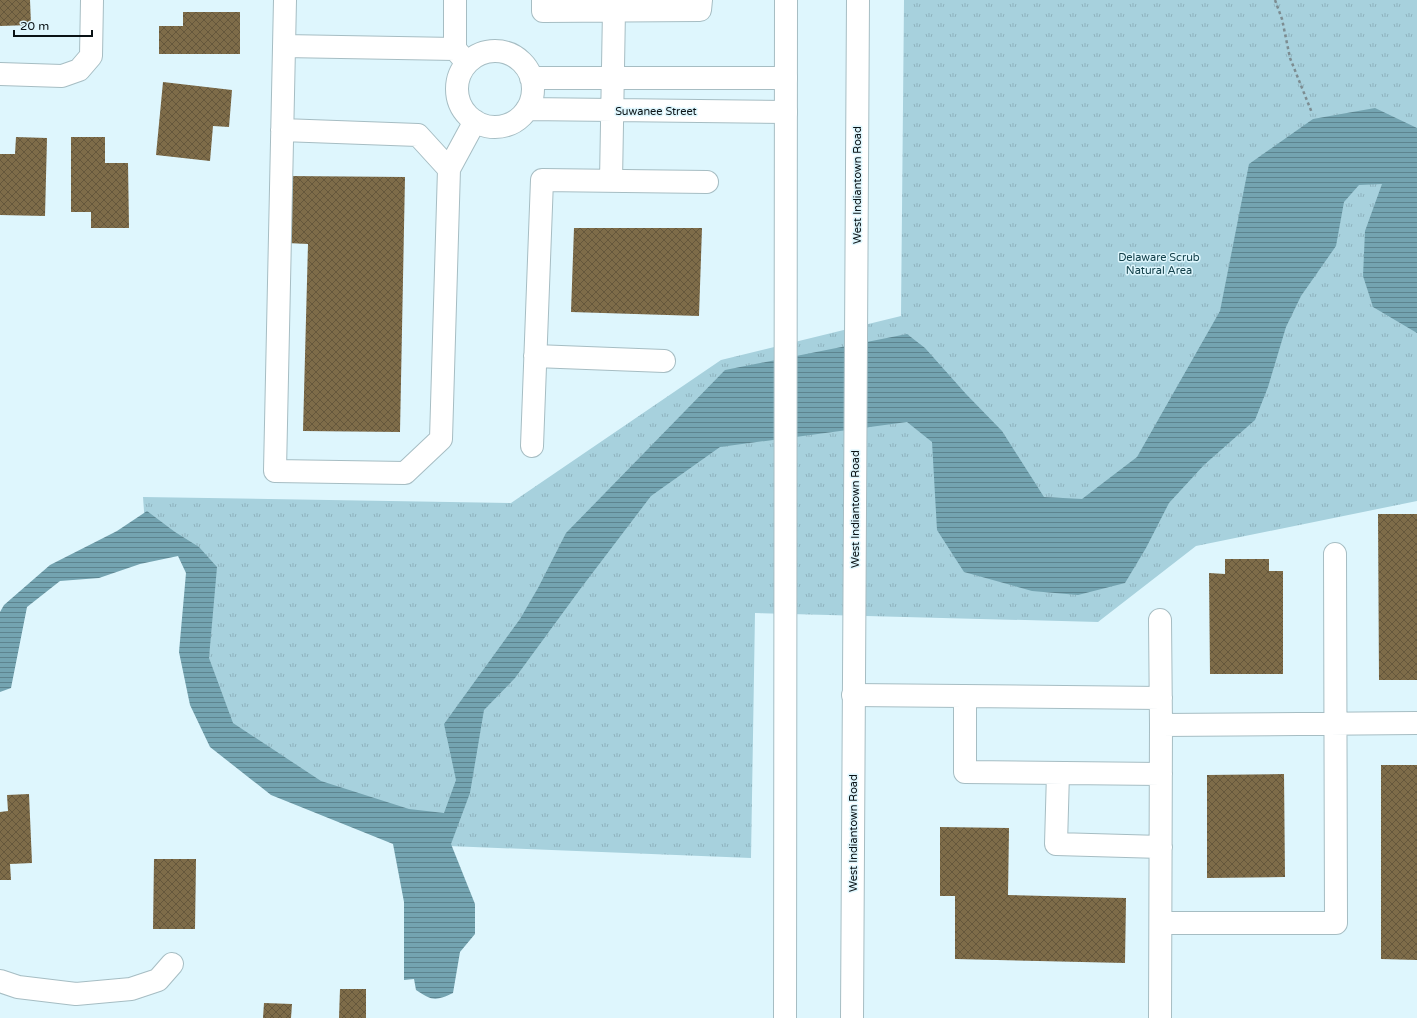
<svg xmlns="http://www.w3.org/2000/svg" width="1417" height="1018" viewBox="0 0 1417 1018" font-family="'Varela Round',sans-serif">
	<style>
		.park { fill: url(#park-tufts) }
		.water { fill: url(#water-rules) }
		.building { fill: url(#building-cross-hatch) }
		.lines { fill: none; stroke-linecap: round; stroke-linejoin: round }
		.minor-casing { stroke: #a6bdc3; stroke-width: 24 }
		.major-casing { stroke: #a6bdc3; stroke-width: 24 }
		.path { stroke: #7c8c91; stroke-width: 2.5; stroke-dasharray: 3 3; stroke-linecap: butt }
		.minor { stroke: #fff; stroke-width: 22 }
		.major { stroke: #fff; stroke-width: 22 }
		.labels { text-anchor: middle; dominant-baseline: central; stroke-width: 3; stroke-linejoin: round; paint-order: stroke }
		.street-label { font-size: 11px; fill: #0a1215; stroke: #def6fd }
		.park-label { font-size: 11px; fill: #13404a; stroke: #def6fd }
	</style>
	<defs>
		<pattern id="park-tufts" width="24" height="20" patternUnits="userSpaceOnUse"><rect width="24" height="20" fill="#a7d1dd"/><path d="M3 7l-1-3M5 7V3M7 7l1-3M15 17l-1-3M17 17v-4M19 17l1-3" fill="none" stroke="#8eb2bd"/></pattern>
		<pattern id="water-rules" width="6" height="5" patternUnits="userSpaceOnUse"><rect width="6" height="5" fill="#74a4b1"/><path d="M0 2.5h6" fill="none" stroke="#5d848f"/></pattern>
		<pattern id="building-cross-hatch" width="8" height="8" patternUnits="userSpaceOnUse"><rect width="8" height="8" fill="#7e6c49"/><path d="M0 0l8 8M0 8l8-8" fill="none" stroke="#65573c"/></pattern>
	</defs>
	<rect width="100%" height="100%" fill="#def6fd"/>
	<!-- park -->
	<path class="park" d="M904 0H1417V501L1196 546 1098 622 755 613 751 858 424 845 233 747 195 657 201 565 145 525 143 497 511 503 721 360 901 316Z"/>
	<!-- water -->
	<path class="water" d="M1375 108 1417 128V333L1373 307 1363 276 1365 231 1382 184 1359 185 1344 202 1336 246 1301 296 1286 327 1268 387 1255 420 1204 465 1169 503 1146 548 1125 583 1078 595 1032 591 964 572 937 530 932 442 907 422 720 447 651 496 581 588 515 678 484 710 470 793 451 844 475 904V934L460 952 453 993C436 1001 432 1001 416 990L414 979 404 980V902L393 844 271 795 210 747 190 705 179 652 186 573 178 556 140 564 99 578 60 581 27 607 11 688 0 692V612L4 605 50 565 117 531 147 511 175 532 199 547 217 567 209 658 233 723 321 781 409 809 444 813 456 780 444 724 520 619 538 588 566 533 725 370 907 334 925 348 966 394 1002 431 1044 497 1082 499 1137 457 1220 311 1249 164 1313 119Z"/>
	<!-- building -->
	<path class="building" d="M0 0H30L31 25 0 26Z
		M183 12H240V54H159V26H183Z
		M163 82 232 90 229 127 213 126 210 161 156 155Z
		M16 137 47 138 45 216 0 215V154H15Z
		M71 137H105V163H128L129 228H91V212H71Z
		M288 176 405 177 400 432 303 431 308 244 287 243Z
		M574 228H702L699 316 571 312Z
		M1378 514H1417V680H1379Z
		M1225 559H1269V571H1283V674H1210L1209 573 1225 574Z
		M1381 765H1417V960L1381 959Z
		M1284 774 1285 877 1207 878V775Z
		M29 794 32 863 10 864 11 880H0V812L8 811 7 795Z
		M940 827 1009 828 1008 895 1126 898 1125 963 955 959V896H940Z
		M154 859H196L195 929H153Z
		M340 989H366V1018H339Z
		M264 1003 292 1004 291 1018H263Z"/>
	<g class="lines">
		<!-- minor casing -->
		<g class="minor-casing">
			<path id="minor" d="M285 0 275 471 405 473 441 439 449 169 475 121
				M543 0V11L700 10 701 0
				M284 46 455 49 467 63
				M455 49V0
				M457 89a38 38 0 1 1 76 0a38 38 0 1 1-76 0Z
				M0 74 62 76 79 70 91 56 92 0
				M531 78H786
				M527 109 786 112
				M282 130 418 135 449 169
				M611 181 614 10
				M535 356 664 361
				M532 446 542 180 707 182
				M1160 620 1161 725 1417 723
				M853 695 1161 698
				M965 696V772L1161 774
				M1058 773 1056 844 1161 847
				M1161 923H1336L1335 554
				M0 981 18 987 76 994 131 989 158 980 172 964
				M1160 1018 1161 725"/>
		</g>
		<!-- major casing -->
		<g class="major-casing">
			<path id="major" d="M785 1018 786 0
				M852 1018 858 0"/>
		</g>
		<!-- path -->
		<path class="path" d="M1275 0 1282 19 1290 58 1312 113"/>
		<!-- minor -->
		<use href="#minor" class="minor"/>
		<!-- major -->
		<use href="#major" class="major"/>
	</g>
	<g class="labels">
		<!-- street labels -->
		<g class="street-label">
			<text x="656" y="111">Suwanee Street</text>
			<text transform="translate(857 185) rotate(-90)">West Indiantown Road</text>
			<text transform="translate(855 509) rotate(-90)">West Indiantown Road</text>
			<text transform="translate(853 833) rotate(-90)">West Indiantown Road</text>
		</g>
		<!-- park labels -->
		<g class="park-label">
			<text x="1159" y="257">Delaware Scrub<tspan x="1159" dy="13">Natural Area</tspan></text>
		</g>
	</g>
	<!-- scale -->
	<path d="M14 30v6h78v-6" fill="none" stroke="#0a1215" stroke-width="2"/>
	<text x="20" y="30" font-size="12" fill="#0a1215" stroke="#def6fd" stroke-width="3" paint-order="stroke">20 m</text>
</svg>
